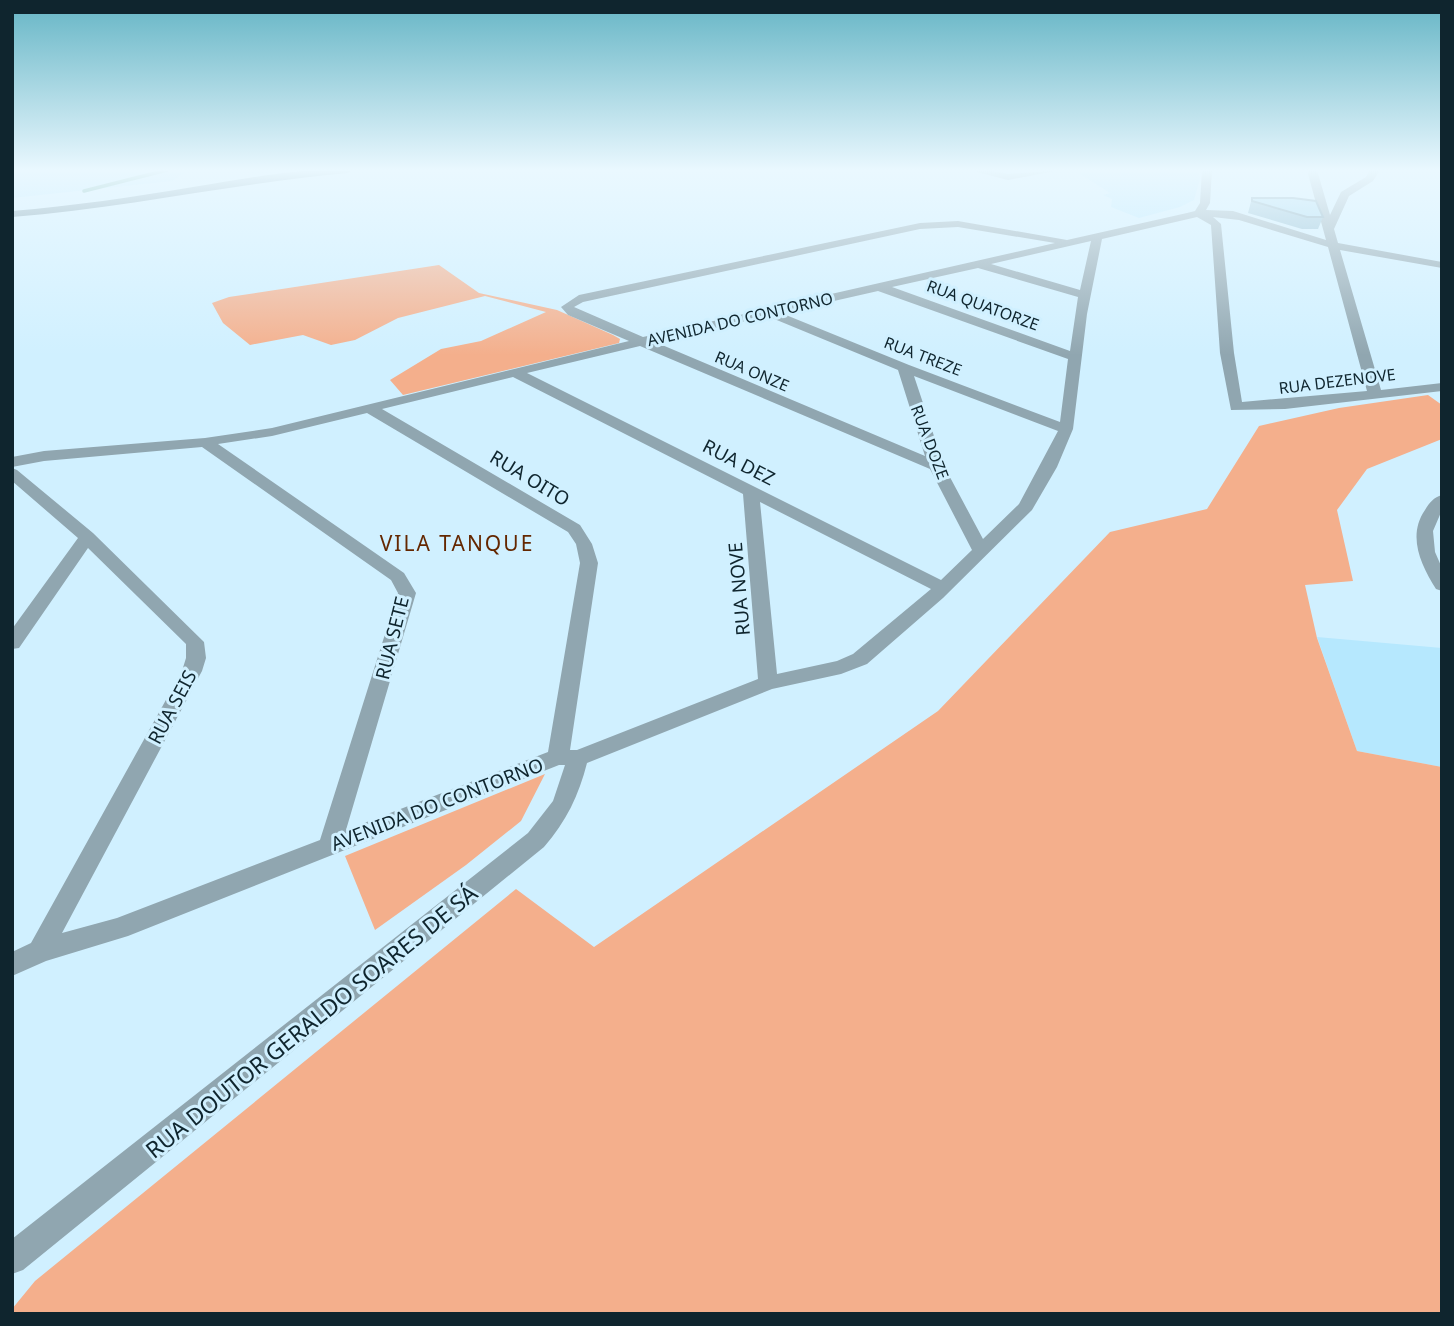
<svg xmlns="http://www.w3.org/2000/svg" width="1454" height="1326" viewBox="0 0 1454 1326" font-family="'Noto Sans',sans-serif">
	<style>
		.built { fill: #b6e8fe }
		.green { fill: #f4af8c }
		.lines { fill: none; stroke-linecap: round; stroke-linejoin: round }
		.stream { stroke: #338b73; stroke-width: 3.5 }
		.minor { fill: #90a6b0; fill-rule: evenodd }
		.secondary { fill: #638594; fill-rule: evenodd }
		.wall { fill: #8ab8cd }
		.building { fill: #a0d6ee; stroke: #7096a7; stroke-width: 2 }
		.labels { text-anchor: middle; dominant-baseline: central; stroke-width: 6; stroke-linejoin: round; paint-order: stroke }
		.far-street-label { font-size: 16px; fill: #0f252e; stroke: #d0f0ff }
		.street-label { font-size: 19px; fill: #0f252e; stroke: #d0f0ff }
		.neighbourhood-label { font-size: 21px; letter-spacing: 2px; fill: #642700; stroke: #d0f0ff }
		.near-street-label { font-size: 23px; fill: #0f252e; stroke: #d0f0ff }
	</style>
	<rect width="100%" height="100%" fill="#d0f0ff"/>
	<!-- built -->
	<path class="built" d="M12 170H188L172 181 12 198Z
		M1074 170H1198L1200 179 1194 200 1180 207 1139 218 1111 207 1112 199 1103 195 1110 193Z
		M1317 637 1442 648V767L1357 751Z"/>
	<!-- green -->
	<path class="green" d="M439 265 479 293 557 310 613 335 620 339 619 343 403 395 390 380 441 349 481 341 546 312 485 296 398 318 355 340 331 345 303 335 250 345 223 323 212 303 229 297Z
		M1428 395 1442 405V439L1367 469 1337 510 1353 581 1305 585 1317 638 1357 751 1442 767V1314H12V1309L35 1281 516 889 594 947 938 711 1110 532 1207 509 1259 426 1339 408Z
		M545 774 521 821 466 865 375 930 345 856Z"/>
	<g class="lines">
		<!-- stream -->
		<path class="stream" d="M84 191 167 170"/>
		<!-- minor -->
		<path class="minor" d="M969 170H987L1008 174 1060 170 1008 180Z
			M1202 170H1212L1210 203 1206 210 1233 211 1326 240 1307 170H1317L1330 215 1341 192 1366 177 1370 170H1380L1373 181 1349 196 1334 229 1338 243 1442 262V268L1340 250 1381 390 1442 383V391L1285 409 1231 410 1220 353 1211 225 1197 217 1102 239 1087 314 1073 429 1057 467 1032 510 943 598 867 664 841 674 772 689 587 763C579 795 566 822 544 847L23 1270 12 1274V1239L528 833 553 801 565 765H559L128 936 46 961 12 976V952L31 943 182 671 186 658V644L88 548 19 648 12 649V629L78 538 12 481V468L17 470 93 533 204 642 206 658 202 671 62 933 117 918 320 840 398 593 391 580 202 447 44 461 12 467V457L44 451 205 438 272 428 629 341 568 315 561 307 579 295 920 223 958 221 1067 240 1187 213 1195 211 1200 203ZM1213 217 1239 220 1328 247 1367 391 1242 402 1234 353 1221 224ZM958 227 1055 243 643 337 574 307 583 302 920 229ZM1091 241 1080 290 991 264ZM978 268 1078 297 1070 351 892 287ZM878 291 1068 359 1060 422 909 365 781 313ZM767 316 898 370 925 456 655 342ZM640 346 930 469 972 550 941 580 527 373ZM914 376 1058 431 1019 504 983 539 944 466ZM513 377 743 494 758 679 577 750H570L598 563 592 544 580 525 382 409ZM367 413 568 532 576 544 580 563 548 752 346 830 416 593 404 573 218 444 272 436ZM760 502 931 589 853 654 837 661 777 674Z
			M1442 495V510L1433 531 1435 552 1442 568V591L1436 589C1421 565 1407 536 1425 510 1429 503 1434 497 1442 495Z"/>
		<!-- secondary -->
		<path class="secondary" d="M353 170 348 173C235 183 125 208 12 217V211C73 206 133 197 193 187 246 179 300 167 353 170Z"/>
	</g>
	<!-- wall -->
	<path class="wall" d="M1252 198 1323 217 1318 229H1302L1248 213Z"/>
	<!-- building -->
	<path class="building" d="M1252 198H1293L1316 201 1323 217H1307L1252 201Z"/>
	<!-- sky -->
	<linearGradient id="sky" x2="0" y2="1"><stop stop-color="#65b5c5"/><stop offset="0.48" stop-color="#eaf8ff"/><stop offset="1" stop-color="#eaf8ff" stop-opacity="0"/></linearGradient>
	<rect width="1454" height="355" fill="url(#sky)"/>
	<g class="labels">
		<!-- far-street labels -->
		<g class="far-street-label">
			<text transform="translate(983 305) rotate(20)">RUA QUATORZE</text>
			<text transform="translate(740 319) rotate(-13)">AVENIDA DO CONTORNO</text>
			<text transform="translate(923 356) rotate(21)">RUA TREZE</text>
			<text transform="translate(752 371) rotate(23)">RUA ONZE</text>
			<text transform="translate(1337 381) rotate(-7)">RUA DEZENOVE</text>
			<text transform="translate(930 442) rotate(69)">RUA DOZE</text>
		</g>
		<!-- street labels -->
		<g class="street-label">
			<text transform="translate(739 462) rotate(27)">RUA DEZ</text>
			<text transform="translate(530 478) rotate(31)">RUA OITO</text>
			<text transform="translate(739 589) rotate(-95)">RUA NOVE</text>
			<text transform="translate(392 638) rotate(-76)">RUA SETE</text>
			<text transform="translate(172 707) rotate(-62)">RUA SEIS</text>
			<text transform="translate(437 804) rotate(-21)">AVENIDA DO CONTORNO</text>
		</g>
		<!-- neighbourhood labels -->
		<g class="neighbourhood-label">
			<text x="457" y="543">VILA TANQUE</text>
		</g>
		<!-- near-street labels -->
		<g class="near-street-label">
			<text transform="translate(311 1021) rotate(-39)">RUA DOUTOR GERALDO SOARES DE SÁ</text>
		</g>
	</g>
	<!-- border -->
	<rect width="1454" height="1326" fill="none" stroke="#0f252e" stroke-width="28"/>
</svg>
